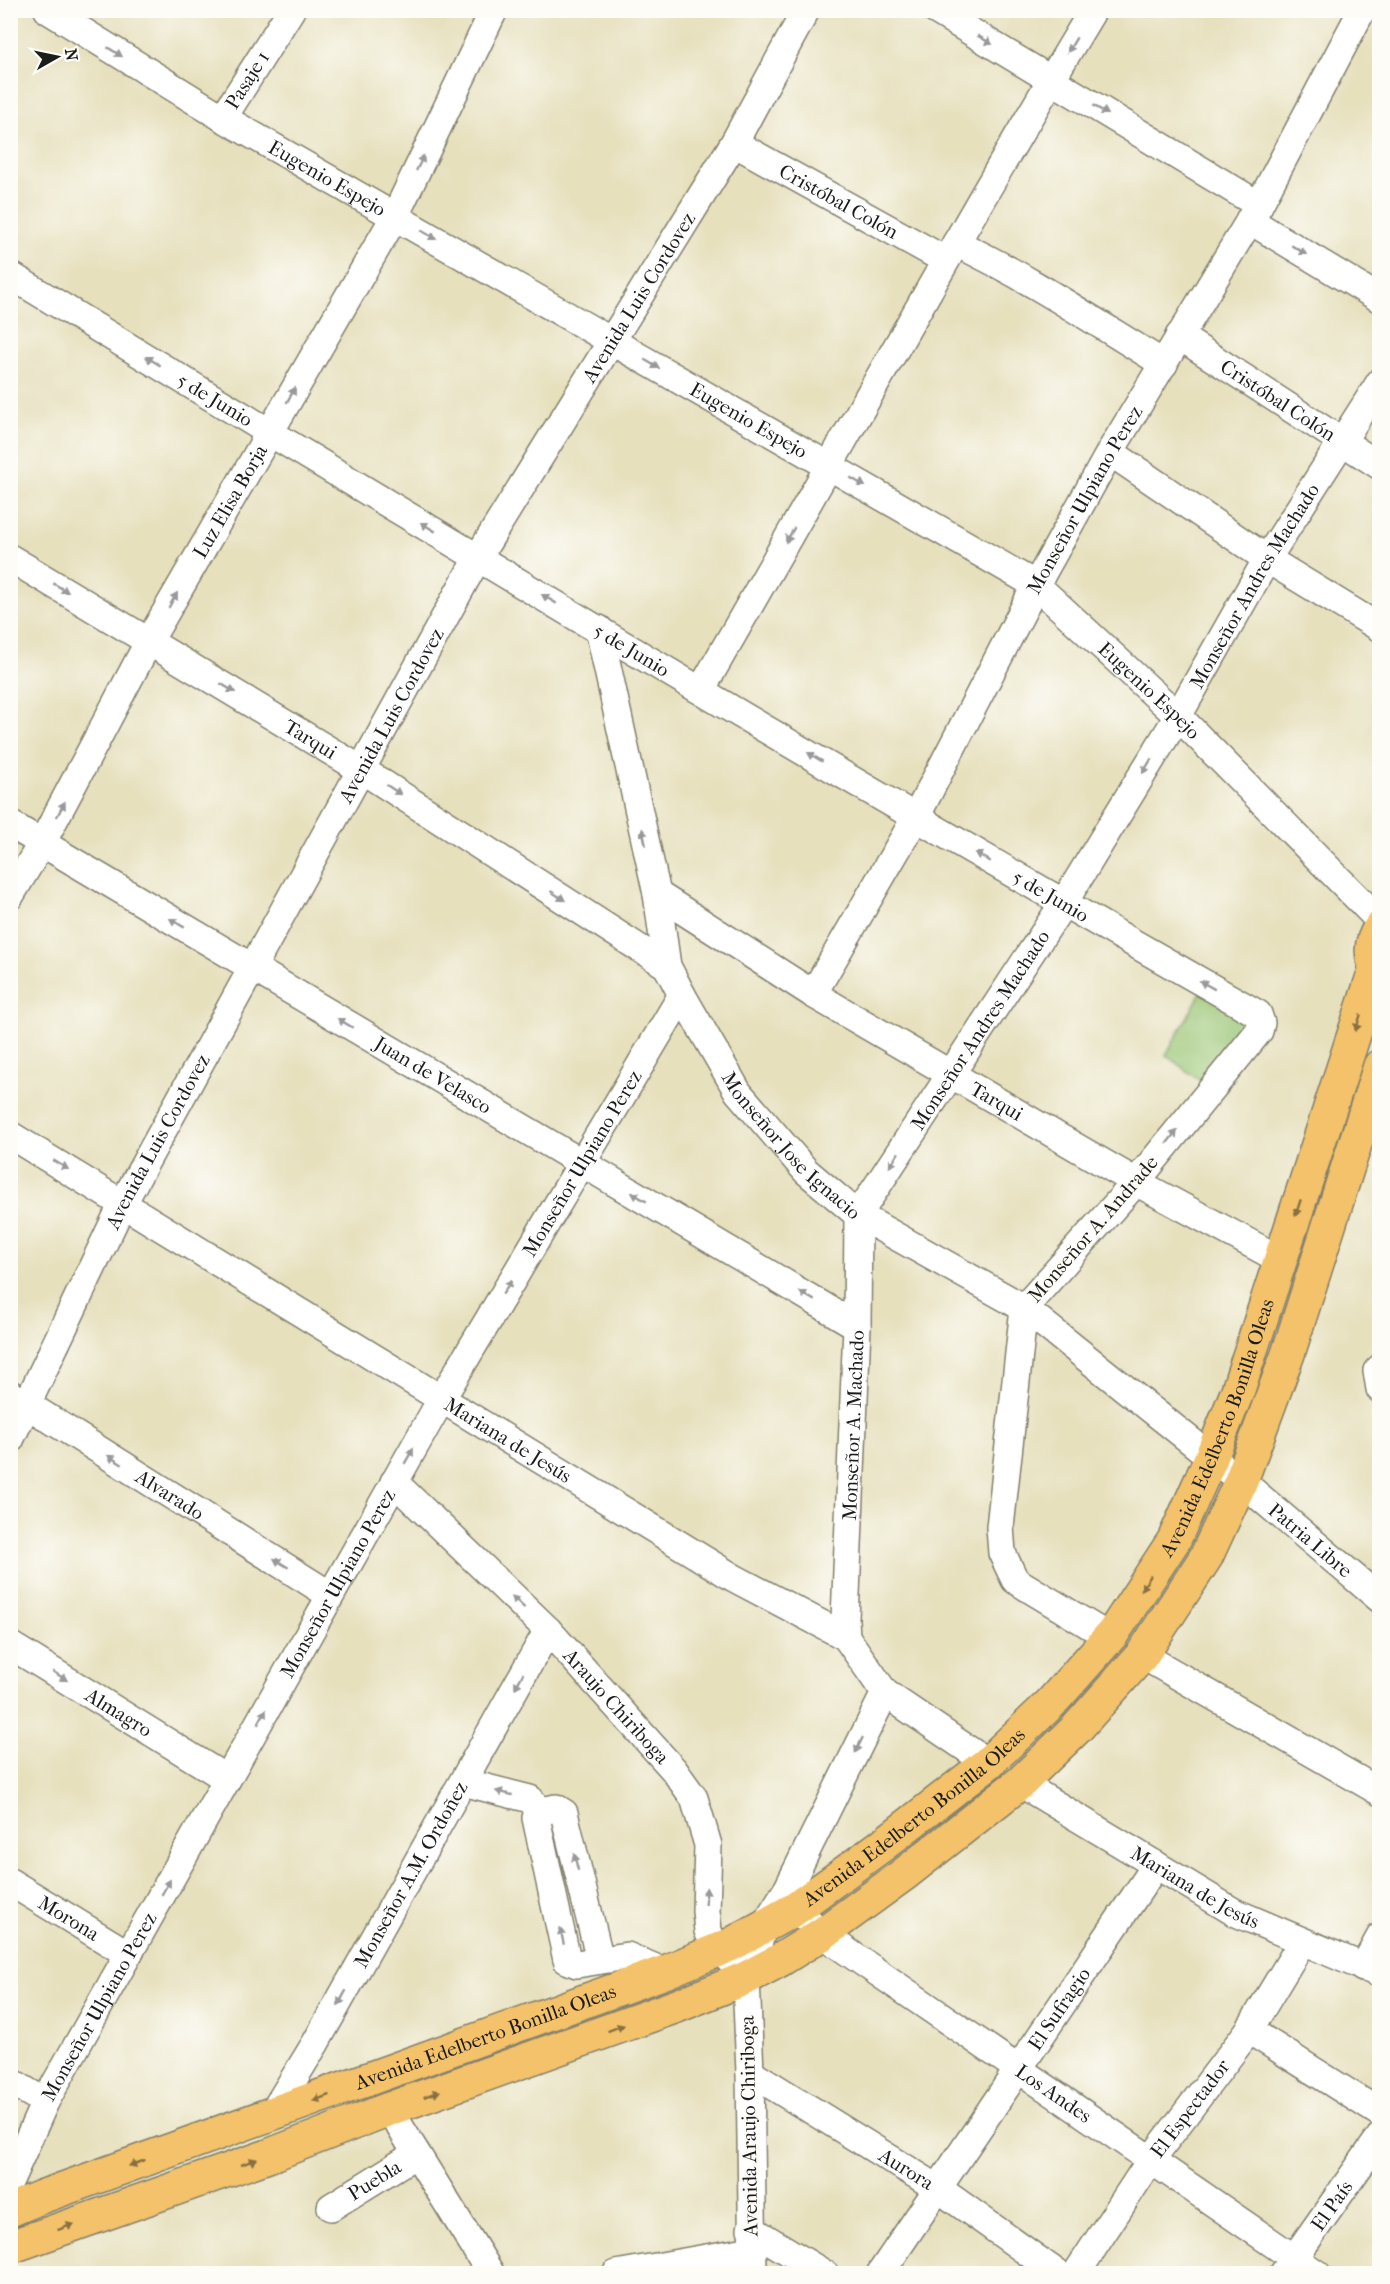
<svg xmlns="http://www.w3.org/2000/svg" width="1390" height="2284" viewBox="0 0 1390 2284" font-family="'IM FELL French Canon',serif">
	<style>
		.green { fill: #99c573; stroke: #5a7048; stroke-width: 1.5 }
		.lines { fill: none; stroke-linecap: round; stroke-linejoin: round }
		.minor-casing { stroke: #817e6c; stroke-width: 30 }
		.major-casing { stroke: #817e6c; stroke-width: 36 }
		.minor { stroke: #fff; stroke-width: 27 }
		.major { stroke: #f3c26a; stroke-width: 33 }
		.oneway { fill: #999 }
		.oneway2 { fill: #886f43 }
		.labels { text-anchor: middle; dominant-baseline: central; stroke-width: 4.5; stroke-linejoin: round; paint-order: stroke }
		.street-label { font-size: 20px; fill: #1c1c1c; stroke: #fdfcf7 }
	</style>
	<rect width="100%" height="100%" fill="#fdfcf7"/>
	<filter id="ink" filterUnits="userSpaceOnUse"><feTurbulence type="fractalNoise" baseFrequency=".0167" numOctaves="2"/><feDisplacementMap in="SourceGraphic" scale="12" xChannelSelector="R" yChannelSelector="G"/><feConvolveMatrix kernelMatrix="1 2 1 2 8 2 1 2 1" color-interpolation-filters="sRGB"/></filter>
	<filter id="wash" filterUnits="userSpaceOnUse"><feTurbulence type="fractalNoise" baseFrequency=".008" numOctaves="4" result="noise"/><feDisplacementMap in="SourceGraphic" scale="24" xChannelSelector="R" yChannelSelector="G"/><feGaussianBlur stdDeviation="1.35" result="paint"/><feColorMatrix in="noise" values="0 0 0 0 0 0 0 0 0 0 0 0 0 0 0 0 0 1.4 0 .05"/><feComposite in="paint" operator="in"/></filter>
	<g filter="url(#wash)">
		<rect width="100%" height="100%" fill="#e6e0bd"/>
		<!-- green -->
		<path class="green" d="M1202 991 1247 1019 1199 1080 1166 1055Z"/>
	</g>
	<g filter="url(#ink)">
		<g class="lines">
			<!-- minor casing -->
			<g class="minor-casing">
				<g id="minor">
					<path id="s1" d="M48 10 223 118 1036 585 1178 716 1380 921"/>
					<path d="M935 10 1259 205"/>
					<path id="s2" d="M223 118 291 10"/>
					<path id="s3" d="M734 143 945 260"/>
					<path d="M1249 220 1380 299"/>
					<path d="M956 243C1028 277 1095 322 1164 364"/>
					<path id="s4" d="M10 275C423 526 837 776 1258 1014L1261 1023 1259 1031 1136 1182 1024 1308 1000 1527 1002 1553 1015 1580 1109 1637"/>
					<path id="s5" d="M1179 336 1380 466"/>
					<path d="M1110 452 1267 559 1380 628"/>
					<path id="s6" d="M10 558 362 770 667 966"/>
					<path id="s7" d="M599 629 657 894 667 966 682 995 738 1092 806 1171 858 1215 1024 1308 1241 1481 1380 1599"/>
					<path d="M701 690C832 463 958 234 1093 10"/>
					<path id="s8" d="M10 824 857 1326"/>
					<path id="s9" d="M657 894 813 994 1136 1182 1281 1260"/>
					<path id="s10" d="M10 896 42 843 149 641 395 216 494 10"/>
					<path id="s11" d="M813 994 916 817 1036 585 1110 452 1259 205 1362 10"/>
					<path id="s12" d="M10 1135 734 1578 846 1637 885 1693 988 1763"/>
					<path d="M1380 1368 1377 1371 1380 1389"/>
					<path id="s13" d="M10 1394 330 1595"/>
					<path id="s14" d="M10 1440 123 1203 478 557 734 143 806 10"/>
					<path id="s15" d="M394 1482 548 1630 674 1770 694 1798 708 1845 706 1911 708 1931 713 1942 746 1978"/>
					<path id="s16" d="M846 1637 845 1619 857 1326 858 1215 1063 904 1178 716 1267 559 1380 382"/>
					<path id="s17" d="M10 1645 227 1779"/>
					<path d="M1142 1655 1380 1792"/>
					<path d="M463 1782 530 1799 535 1805 538 1812 536 1818 567 1960 577 1964 627 1956 665 1972"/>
					<path id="s18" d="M1020 1783 1234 1912 1380 1974"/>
					<path d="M538 1812 556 1808 564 1813 600 1960"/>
					<path id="s19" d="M10 1882 128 1954"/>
					<path id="s20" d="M795 1909 829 1939 1317 2274"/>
					<path d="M1363 1968 1380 1937"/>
					<path d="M1249 2030 1380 2113"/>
					<path id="s21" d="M750 2072 939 2189 1058 2274"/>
					<path d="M10 2081 45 2102"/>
					<path d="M389 2109 491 2274"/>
					<path id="s22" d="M271 2116 315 2044 548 1630"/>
					<path id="s23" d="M10 2180 45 2102 442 1398 682 995"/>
					<path id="s24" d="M331 2207 416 2154"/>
					<path d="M751 2229 825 2274"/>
					<path d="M616 2274 752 2250"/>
					<path d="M753 2274 750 2072 746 1978 765 1924 788 1888 885 1693"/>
					<path id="s25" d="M880 2274 1156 1865"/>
					<path id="s26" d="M1076 2274 1150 2161 1249 2030 1302 1942"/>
					<path id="s27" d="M1283 2274 1380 2137"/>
				</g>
			</g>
			<!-- major casing -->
			<g class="major-casing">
				<g id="major">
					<path d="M1380 928C1370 942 1369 959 1380 972"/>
					<path id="s28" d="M10 2210 41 2197 665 1972 732 1944 795 1909 881 1846 988 1763 1051 1703 1113 1633 1174 1540 1211 1458 1238 1390 1376 967"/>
					<path d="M10 2247 268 2156 389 2109 677 2006 746 1978 780 1960 822 1934 903 1875 1020 1783 1077 1728 1142 1655 1206 1557 1241 1481 1288 1354 1380 1066"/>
				</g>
			</g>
			<!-- minor -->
			<use href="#minor" class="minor"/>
			<!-- major -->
			<use href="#major" class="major"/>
		</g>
		<!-- one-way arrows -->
		<defs><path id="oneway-solid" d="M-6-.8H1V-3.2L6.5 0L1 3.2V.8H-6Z" transform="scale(1.5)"/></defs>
		<g class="oneway">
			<use href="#oneway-solid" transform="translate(985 40) rotate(31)"/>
			<use href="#oneway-solid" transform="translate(1072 45) rotate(121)"/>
			<use href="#oneway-solid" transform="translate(115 52) rotate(32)"/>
			<use href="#oneway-solid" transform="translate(1101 110) rotate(31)"/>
			<use href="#oneway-solid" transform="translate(420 163) rotate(-64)"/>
			<use href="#oneway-solid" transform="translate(429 235) rotate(30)"/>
			<use href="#oneway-solid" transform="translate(1299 250) rotate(31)"/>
			<use href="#oneway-solid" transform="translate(153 361) rotate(-149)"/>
			<use href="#oneway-solid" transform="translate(652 364) rotate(30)"/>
			<use href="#oneway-solid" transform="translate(291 395) rotate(-60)"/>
			<use href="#oneway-solid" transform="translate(858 482) rotate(30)"/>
			<use href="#oneway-solid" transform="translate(428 527) rotate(-149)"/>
			<use href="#oneway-solid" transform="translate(790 535) rotate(120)"/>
			<use href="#oneway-solid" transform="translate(61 588) rotate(31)"/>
			<use href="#oneway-solid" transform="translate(549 599) rotate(-149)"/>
			<use href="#oneway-solid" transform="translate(173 600) rotate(-60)"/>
			<use href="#oneway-solid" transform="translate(228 688) rotate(31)"/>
			<use href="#oneway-solid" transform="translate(815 757) rotate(-149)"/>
			<use href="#oneway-solid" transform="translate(1147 766) rotate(121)"/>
			<use href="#oneway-solid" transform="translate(394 790) rotate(33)"/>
			<use href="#oneway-solid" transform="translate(61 809) rotate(-62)"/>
			<use href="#oneway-solid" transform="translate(644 837) rotate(-102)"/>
			<use href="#oneway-solid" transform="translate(983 857) rotate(-149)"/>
			<use href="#oneway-solid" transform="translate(558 896) rotate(33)"/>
			<use href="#oneway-solid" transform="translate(177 923) rotate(-149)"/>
			<use href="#oneway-solid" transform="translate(1207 985) rotate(-151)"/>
			<use href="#oneway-solid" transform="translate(345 1023) rotate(-149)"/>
			<use href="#oneway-solid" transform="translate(1172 1137) rotate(-51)"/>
			<use href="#oneway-solid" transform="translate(894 1160) rotate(123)"/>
			<use href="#oneway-solid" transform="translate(61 1165) rotate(31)"/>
			<use href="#oneway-solid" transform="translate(639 1197) rotate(-149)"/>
			<use href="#oneway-solid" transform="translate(507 1287) rotate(-59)"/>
			<use href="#oneway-solid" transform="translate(807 1296) rotate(-149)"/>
			<use href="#oneway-solid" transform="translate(409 1456) rotate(-60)"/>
			<use href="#oneway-solid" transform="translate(115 1460) rotate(-148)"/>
			<use href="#oneway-solid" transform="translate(281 1563) rotate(-148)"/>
			<use href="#oneway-solid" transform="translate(518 1602) rotate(-137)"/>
			<use href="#oneway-solid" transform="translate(60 1676) rotate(32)"/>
			<use href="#oneway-solid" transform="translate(519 1681) rotate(119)"/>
			<use href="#oneway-solid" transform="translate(262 1717) rotate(-61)"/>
			<use href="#oneway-solid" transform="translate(859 1745) rotate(116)"/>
			<use href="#oneway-solid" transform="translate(504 1793) rotate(-166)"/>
			<use href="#oneway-solid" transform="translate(576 1862) rotate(-104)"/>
			<use href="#oneway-solid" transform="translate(166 1887) rotate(-60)"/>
			<use href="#oneway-solid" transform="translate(706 1896) rotate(-88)"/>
			<use href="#oneway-solid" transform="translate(562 1936) rotate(-102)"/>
			<use href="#oneway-solid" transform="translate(342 1998) rotate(119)"/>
		</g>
		<g class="oneway2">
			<use href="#oneway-solid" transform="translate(1358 1023) rotate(108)"/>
			<use href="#oneway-solid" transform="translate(1298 1208) rotate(108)"/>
			<use href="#oneway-solid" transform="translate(1146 1583) rotate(123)"/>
			<use href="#oneway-solid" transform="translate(616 2028) rotate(-20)"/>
			<use href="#oneway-solid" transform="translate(432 2094) rotate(-20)"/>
			<use href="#oneway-solid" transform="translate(321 2098) rotate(160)"/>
			<use href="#oneway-solid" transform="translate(249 2162) rotate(-20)"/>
			<use href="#oneway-solid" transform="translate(137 2163) rotate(160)"/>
			<use href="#oneway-solid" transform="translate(66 2227) rotate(-20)"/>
		</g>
	</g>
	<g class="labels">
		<!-- street labels -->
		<g class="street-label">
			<text stroke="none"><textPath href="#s2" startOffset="45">Pasaje 1</textPath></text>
			<text stroke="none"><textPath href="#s1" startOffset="326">Eugenio Espejo</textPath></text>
			<text stroke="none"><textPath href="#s3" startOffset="120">Cristóbal Colón</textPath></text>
			<text stroke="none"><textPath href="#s14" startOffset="1305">Avenida Luis Cordovez</textPath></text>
			<text stroke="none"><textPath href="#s4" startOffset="240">5 de Junio</textPath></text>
			<text stroke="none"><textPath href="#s5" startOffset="118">Cristóbal Colón</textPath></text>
			<text stroke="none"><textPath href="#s1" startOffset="812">Eugenio Espejo</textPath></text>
			<text stroke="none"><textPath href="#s11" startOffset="564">Monseñor Ulpiano Perez</textPath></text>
			<text stroke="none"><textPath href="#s10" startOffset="452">Luz Elisa Borja</textPath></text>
			<text stroke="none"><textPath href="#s16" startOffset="1166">Monseñor Andres Machado</textPath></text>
			<text stroke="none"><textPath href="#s4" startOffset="726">5 de Junio</textPath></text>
			<text stroke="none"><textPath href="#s1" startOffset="1298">Eugenio Espejo</textPath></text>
			<text stroke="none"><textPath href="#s14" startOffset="819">Avenida Luis Cordovez</textPath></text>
			<text stroke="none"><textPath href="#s6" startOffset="351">Tarqui</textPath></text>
			<text stroke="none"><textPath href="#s4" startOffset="1212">5 de Junio</textPath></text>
			<text stroke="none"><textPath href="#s16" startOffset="644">Monseñor Andres Machado</textPath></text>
			<text stroke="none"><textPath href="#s8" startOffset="492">Juan de Velasco</textPath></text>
			<text stroke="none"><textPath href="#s9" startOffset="398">Tarqui</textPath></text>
			<text stroke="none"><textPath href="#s14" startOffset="333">Avenida Luis Cordovez</textPath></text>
			<text stroke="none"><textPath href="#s7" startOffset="564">Monseñor Jose Ignacio</textPath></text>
			<text stroke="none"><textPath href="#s23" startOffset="1167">Monseñor Ulpiano Perez</textPath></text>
			<text transform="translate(1093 1229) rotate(-49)">Monseñor A. Andrade</text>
			<text stroke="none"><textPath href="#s16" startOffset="212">Monseñor A. Machado</textPath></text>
			<text stroke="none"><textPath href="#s28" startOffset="1496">Avenida Edelberto Bonilla Oleas</textPath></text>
			<text stroke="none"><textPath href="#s12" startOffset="584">Mariana de Jesús</textPath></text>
			<text stroke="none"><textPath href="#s13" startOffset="189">Alvarado</textPath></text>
			<text stroke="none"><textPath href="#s7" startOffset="1220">Patria Libre</textPath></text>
			<text stroke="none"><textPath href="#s23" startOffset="681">Monseñor Ulpiano Perez</textPath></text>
			<text stroke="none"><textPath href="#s15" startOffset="316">Araujo Chiriboga</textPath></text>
			<text stroke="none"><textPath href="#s17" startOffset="128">Almagro</textPath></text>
			<text stroke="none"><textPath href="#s28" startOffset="992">Avenida Edelberto Bonilla Oleas</textPath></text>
			<text stroke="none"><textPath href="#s22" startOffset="279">Monseñor A.M. Ordoñez</textPath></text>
			<text stroke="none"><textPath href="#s18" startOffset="204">Mariana de Jesús</textPath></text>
			<text stroke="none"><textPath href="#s19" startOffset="69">Morona</textPath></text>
			<text stroke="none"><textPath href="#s23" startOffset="195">Monseñor Ulpiano Perez</textPath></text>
			<text stroke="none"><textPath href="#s25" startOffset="320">El Sufragio</textPath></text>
			<text stroke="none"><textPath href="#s28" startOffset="506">Avenida Edelberto Bonilla Oleas</textPath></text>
			<text stroke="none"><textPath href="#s20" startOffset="318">Los Andes</textPath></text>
			<text stroke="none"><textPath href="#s26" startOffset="201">El Espectador</textPath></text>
			<text transform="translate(749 2126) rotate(-91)">Avenida Araujo Chiriboga</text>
			<text stroke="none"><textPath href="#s21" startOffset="184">Aurora</textPath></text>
			<text stroke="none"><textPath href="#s24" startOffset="51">Puebla</textPath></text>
			<text stroke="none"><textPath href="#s27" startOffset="84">El País</textPath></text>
		</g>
	</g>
	<!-- margin -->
	<rect width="1390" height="2284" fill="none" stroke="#fdfcf7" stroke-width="36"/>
	<!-- north arrow -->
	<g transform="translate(57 57) rotate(81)" stroke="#fdfcf7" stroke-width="4.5" paint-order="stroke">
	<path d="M0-4.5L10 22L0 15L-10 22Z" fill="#1c1c1c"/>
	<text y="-9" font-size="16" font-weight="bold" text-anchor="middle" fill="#1c1c1c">N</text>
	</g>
</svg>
